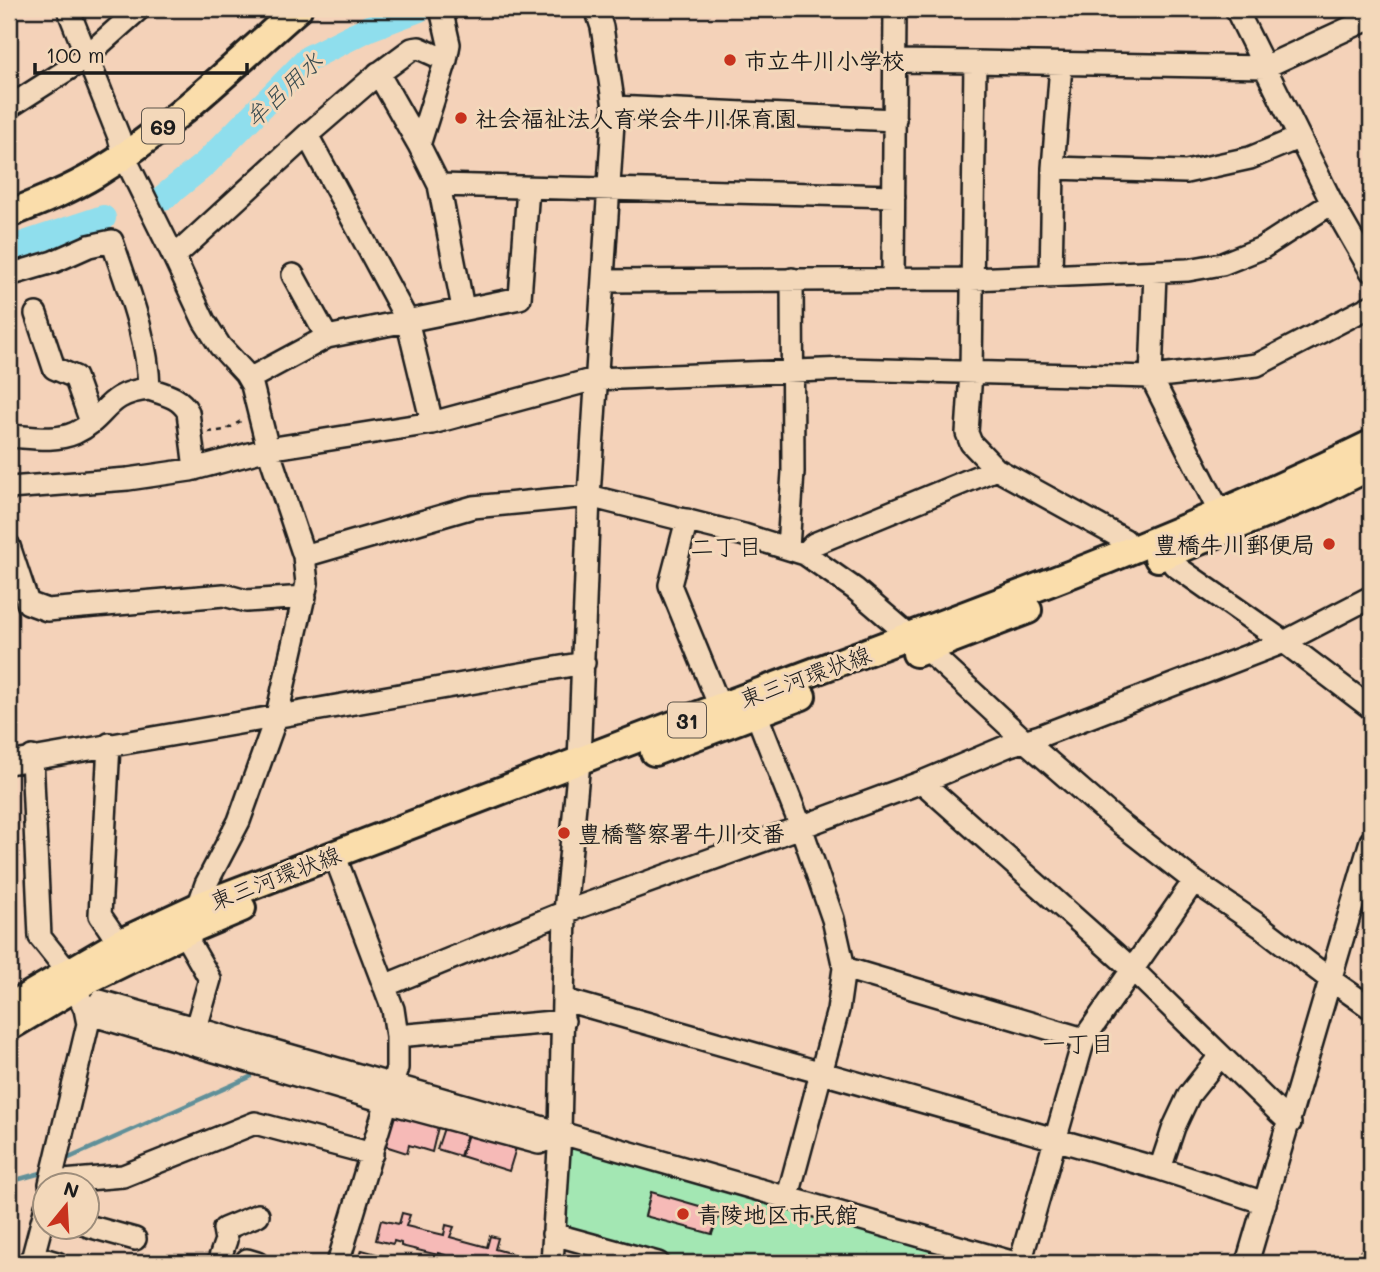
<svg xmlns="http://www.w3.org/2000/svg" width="1380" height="1272" viewBox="0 0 1380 1272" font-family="Mali,'Klee One',sans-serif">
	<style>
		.green { fill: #a3e7b3; stroke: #608268; stroke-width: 2 }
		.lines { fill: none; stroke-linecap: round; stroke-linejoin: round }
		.stream { stroke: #619099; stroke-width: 4.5 }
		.river { stroke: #8fdeed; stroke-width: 26 }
		.building { fill: #f6bab7; stroke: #1c1c1c; stroke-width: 2 }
		.minor-casing { stroke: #1c1c1c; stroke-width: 26 }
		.major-casing { stroke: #1c1c1c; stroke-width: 32 }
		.path { stroke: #1c1c1c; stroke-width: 2.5; stroke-dasharray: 5 5; stroke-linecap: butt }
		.minor { stroke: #f3d8ba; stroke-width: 21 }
		.major { stroke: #faddab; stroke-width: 26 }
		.poi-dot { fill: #c8321e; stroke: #f3d8ba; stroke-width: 2.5 }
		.labels { text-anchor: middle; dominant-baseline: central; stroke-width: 6; stroke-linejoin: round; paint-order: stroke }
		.shield { fill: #f3d8ba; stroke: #5c544b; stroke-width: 2 }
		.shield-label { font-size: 21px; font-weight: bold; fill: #1c1c1c }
		.poi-label { font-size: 23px; font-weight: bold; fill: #1c1c1c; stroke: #f3d8ba; text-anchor: start }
		.street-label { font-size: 23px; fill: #1c1c1c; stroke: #f3d8ba }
		.water-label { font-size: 24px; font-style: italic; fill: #394c50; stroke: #f3d8ba }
		.neighbourhood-label { font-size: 24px; fill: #1c1c1c; stroke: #f3d8ba }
	</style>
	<rect width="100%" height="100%" fill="#f4d2b9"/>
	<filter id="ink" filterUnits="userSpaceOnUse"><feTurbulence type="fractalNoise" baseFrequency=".0143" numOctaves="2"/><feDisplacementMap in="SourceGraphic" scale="14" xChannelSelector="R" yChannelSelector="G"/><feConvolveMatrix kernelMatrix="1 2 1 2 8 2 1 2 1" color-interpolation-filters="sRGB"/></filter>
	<g filter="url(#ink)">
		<!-- green -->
		<path class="green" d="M560 1133 1015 1263H658L553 1234Z"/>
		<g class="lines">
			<!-- stream -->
			<path class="stream" d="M69 1158 250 1077
				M9 1182 41 1173"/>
			<!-- river -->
			<path class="river" d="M164 197 205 164 309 58 369 28 419 9
				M9 249 103 218"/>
		</g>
		<!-- building -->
		<path class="building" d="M396 1114 438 1127 432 1152 409 1145 407 1153 382 1145 391 1117Z
			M444 1128 467 1134 460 1156 437 1149Z
			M468 1134 516 1148 509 1171 461 1156Z
			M651 1192 720 1212 712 1234 645 1216Z
			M402 1213 410 1215 406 1226 444 1235 446 1225 454 1227 450 1237 487 1247 490 1236 498 1238 495 1249 531 1259 530 1263H468L444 1257 445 1255 438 1253V1255L401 1246V1243L394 1241 393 1244 376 1240 381 1220 399 1224Z
			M362 1250 391 1258 389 1263H358Z"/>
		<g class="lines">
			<!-- minor casing -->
			<g class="minor-casing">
				<path id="minor" d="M68 9 119 137 124 156 174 257
					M441 9 449 44 446 60 419 145 439 185 894 196
					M895 61 975 62
					M378 73 419 145
					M9 107 81 61 139 9
					M614 107 895 120
					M307 135 374 77 412 49 419 48 446 60
					M1053 168 1186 172 1250 158 1298 138
					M439 185 463 308
					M1332 203 1371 271
					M1155 273 1151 377 1220 513
					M9 275 53 262 89 246 112 241C128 289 148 338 149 389 104 393 108 418 75 433 55 442 30 437 9 436
					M293 275 327 337
					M1051 277 1053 168 1061 65
					M893 279 895 9
					M604 281 971 279 1188 270 1222 264 1262 248 1332 203 1236 9
					M36 314 54 368 75 377 91 422
					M249 379 327 337 520 298 528 188
					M149 389C164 394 180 397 188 412L195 469
					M9 488 128 479 190 470 268 449 432 423 595 379 846 369 1151 377 1257 365 1371 306
					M687 520 670 585 720 707
					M9 546 28 603 47 610 224 595 246 601 305 597
					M788 548 793 472 792 279
					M1130 551 1125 540 996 469 971 443 967 433 971 372 975 62 1265 67 1371 18
					M805 554 814 544 996 469
					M1168 554 1174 565 1284 642 1371 708
					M304 556 473 507 589 496 744 535 805 554 855 589 938 660 1024 740 1117 821 1194 881 1260 926 1331 980 1371 1008
					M756 713 801 827 833 919 844 968 838 1010 788 1196
					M109 744 100 915 119 943
					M32 757 40 937 68 972 85 1009 88 1024
					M9 763 584 663
					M922 782 1132 969 1290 1123
					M334 854 393 1009 397 1036V1068L338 1263
					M844 968 1084 1039
					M384 986 565 912 801 827 922 782 1010 745 1040 736 1284 642 1371 597
					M565 1000 1160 1169 1265 1203
					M100 1001 1015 1263
					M93 1015 387 1102 539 1143 560 1133
					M196 1028 210 979 190 944V930L206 884 239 821 277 715 307 583 304 556 268 449 252 385 245 373 220 346 204 321 174 257 307 135 407 320 432 423
					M397 1036 564 1021
					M1160 1169 1174 1127 1189 1095 1220 1056
					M51 1182 123 1176 255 1123 372 1154
					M50 1184 88 1024 94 1012
					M88 1226 135 1239
					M553 1234 658 1263
					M33 1256 57 1263
					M247 1260 257 1263
					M28 1263 33 1256 46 1207
					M218 1263 226 1240 224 1229 258 1215
					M552 1263 560 1133 565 912 579 762 589 496 614 107 602 27 596 9
					M1020 1263 1084 1039 1194 881
					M1247 1263 1371 841
					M1370 1263 1371 1257"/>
			</g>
			<!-- major casing -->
			<g class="major-casing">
				<path id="major" d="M9 214C39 202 68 191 96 174 170 129 233 66 298 9
					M1158 558 1315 494 1371 466
					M916 653 1028 610
					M654 752 802 696
					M9 1007 119 943 199 906C372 839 546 773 720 707 939 624 1160 547 1371 444
					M9 1027 88 980 190 930 242 908"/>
			</g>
			<!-- path -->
			<path class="path" d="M208 432 226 430 244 419"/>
			<!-- minor -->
			<use href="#minor" class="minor"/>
			<!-- major -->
			<use href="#major" class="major"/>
		</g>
	</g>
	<!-- markers -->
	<g class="poi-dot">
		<circle cx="730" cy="60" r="7"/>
		<circle cx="461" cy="118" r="7"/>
		<circle cx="1329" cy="544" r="7"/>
		<circle cx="564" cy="833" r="7"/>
		<circle cx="683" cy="1214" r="7"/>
	</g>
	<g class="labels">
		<!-- shield labels -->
		<g class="shield">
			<rect x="142" y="108.5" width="42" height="35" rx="5"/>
			<rect x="668" y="702.5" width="38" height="35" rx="5"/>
		</g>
		<g class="shield-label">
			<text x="163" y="126">69</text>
			<text x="687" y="720">31</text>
		</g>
		<!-- poi labels -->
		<g class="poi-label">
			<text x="744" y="60">市立牛川小学校</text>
			<text x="475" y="118">社会福祉法人育栄会牛川保育園</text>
			<text x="1315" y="544" text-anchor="end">豊橋牛川郵便局</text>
			<text x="578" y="833">豊橋警察署牛川交番</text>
			<text x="697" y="1214">青陵地区市民館</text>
		</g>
		<!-- street labels -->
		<g class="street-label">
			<text transform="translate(805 676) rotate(-20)">東三河環状線</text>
			<text transform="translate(275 877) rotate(-21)">東三河環状線</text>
		</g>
		<!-- water labels -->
		<g class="water-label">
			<text transform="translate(283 89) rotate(-43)">牟呂用水</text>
		</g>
		<!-- neighbourhood labels -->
		<g class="neighbourhood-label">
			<text x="726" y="545">二丁目</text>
			<text x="1078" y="1042">一丁目</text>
		</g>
	</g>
	<!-- margin -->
	<rect width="1380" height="1272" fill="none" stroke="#f3d8ba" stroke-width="35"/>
	<rect x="18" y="18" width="1345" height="1237" fill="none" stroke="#1c1c1c" stroke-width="2.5" filter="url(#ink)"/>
	<!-- north arrow -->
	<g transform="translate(66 1206) rotate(18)"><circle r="33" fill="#f3d8ba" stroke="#9d8d7b" stroke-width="2"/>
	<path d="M0-5L12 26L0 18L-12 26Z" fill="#c8321e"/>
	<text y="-10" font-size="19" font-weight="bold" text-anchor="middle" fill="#1c1c1c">N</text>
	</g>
	<!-- scale -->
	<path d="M35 63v10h212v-10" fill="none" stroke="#1c1c1c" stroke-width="3.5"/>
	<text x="46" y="63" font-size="21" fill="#1c1c1c" stroke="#f3d8ba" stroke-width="5" paint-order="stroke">100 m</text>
</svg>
